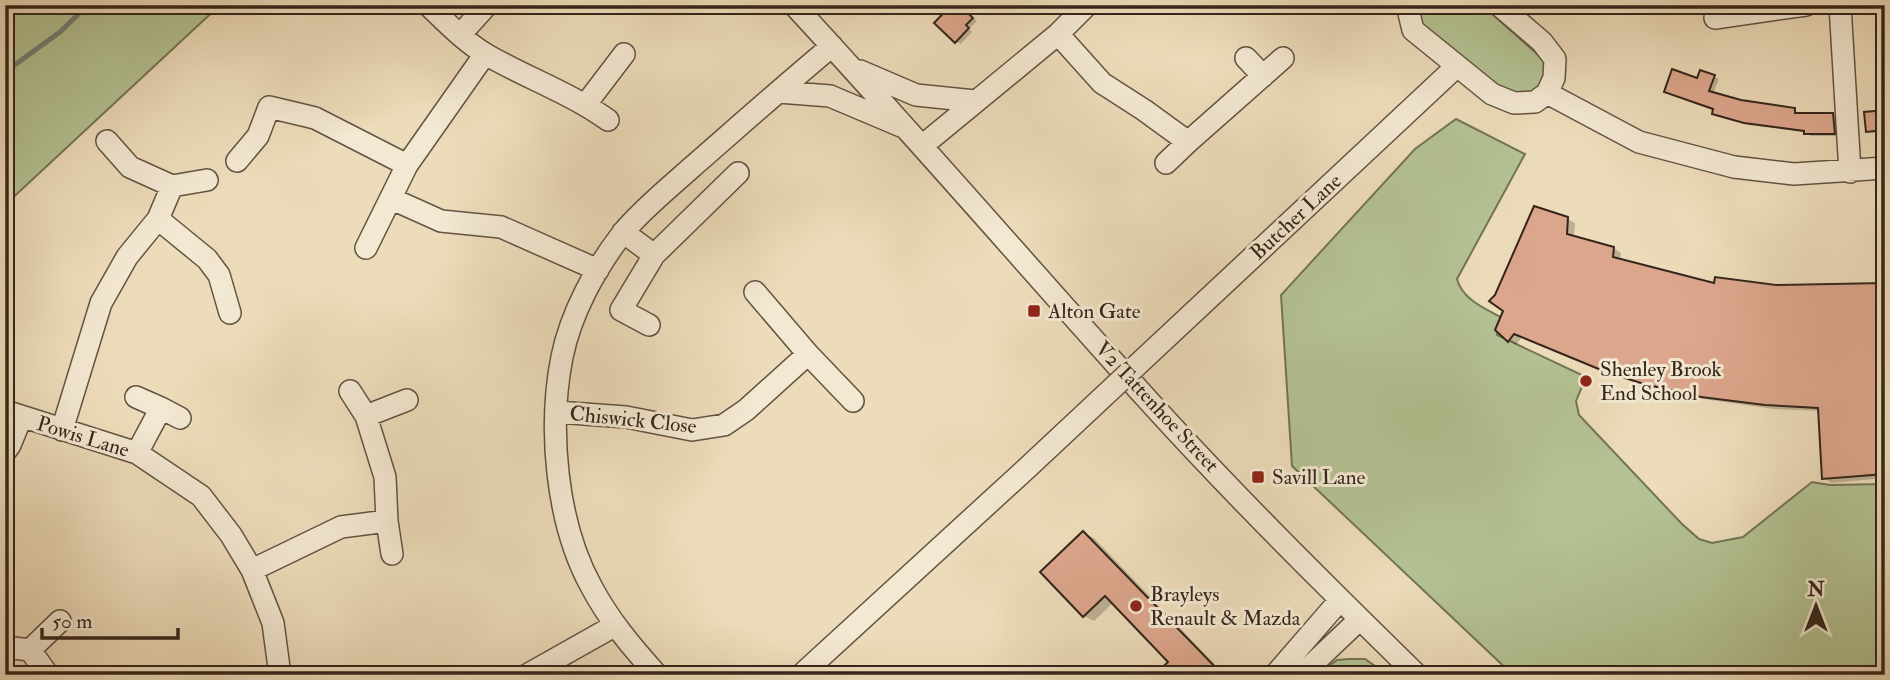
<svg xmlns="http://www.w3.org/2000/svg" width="1890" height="680" viewBox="0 0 1890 680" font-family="'IM FELL Double Pica',serif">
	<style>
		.green { fill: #b4c293; stroke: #747457; stroke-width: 2 }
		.shadow { fill: #0003 }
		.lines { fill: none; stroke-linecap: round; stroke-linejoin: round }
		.stream { stroke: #727e78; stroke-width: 5 }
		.building { fill: #dca68c; stroke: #34251b; stroke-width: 2 }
		.minor-casing { stroke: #625343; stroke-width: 24 }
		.minor { stroke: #f3e8d2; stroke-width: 21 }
		.minor-bridge-casing { stroke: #625343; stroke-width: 24; stroke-linecap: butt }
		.minor-bridge { stroke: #f3e8d2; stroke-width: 21 }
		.poi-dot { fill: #8f2418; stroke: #f3e8d2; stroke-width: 2.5 }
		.labels { text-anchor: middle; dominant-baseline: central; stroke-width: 6; stroke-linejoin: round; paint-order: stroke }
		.street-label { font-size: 21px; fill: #34251b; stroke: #f3e8d2 }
		.poi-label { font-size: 21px; fill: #34251b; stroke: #f3e8d2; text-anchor: start }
	</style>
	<rect width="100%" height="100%" fill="#eddcba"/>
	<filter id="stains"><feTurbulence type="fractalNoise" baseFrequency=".00286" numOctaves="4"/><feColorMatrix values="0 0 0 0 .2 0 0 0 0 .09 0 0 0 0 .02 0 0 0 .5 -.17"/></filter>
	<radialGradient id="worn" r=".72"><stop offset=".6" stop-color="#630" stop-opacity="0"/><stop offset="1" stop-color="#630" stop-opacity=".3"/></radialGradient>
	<!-- green -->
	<path class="green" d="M5 5H220L5 205Z
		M1415 5H1482L1545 61 1547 80 1522 99 1492 85 1421 26Z
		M1456 119 1525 154 1457 279C1462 299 1484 308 1502 318L1497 335 1586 377 1576 401 1579 415 1682 524 1699 539 1712 543 1743 537 1812 482 1830 485 1885 484V675H1513L1292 466 1281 295 1415 149Z
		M1349 659H1365L1388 675H1317L1337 660Z"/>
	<!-- shadow -->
	<path class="shadow" d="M960 5 977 21 969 29 972 32 961 44 956 41Z
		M1714 77 1719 79 1713 94 1740 102 1794 109 1799 115H1833L1838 118 1839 136H1811L1806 132 1750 125 1718 116 1714 114 1715 109 1698 80Z
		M1885 111V132L1873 133 1868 131Z
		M1567 219 1575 223 1574 237 1614 248 1621 253 1620 261 1715 285H1885V478L1831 483 1824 478 1820 411 1774 409 1710 400 1653 388 1569 358 1522 337 1516 345 1509 340 1505 310 1496 296Z
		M1084 533 1094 538 1225 675H1157L1171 662 1114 602 1094 621 1084 616Z"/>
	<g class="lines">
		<!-- stream -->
		<path class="stream" d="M5 72 60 32 88 5"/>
	</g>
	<!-- building -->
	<path class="building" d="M951 5H960L973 18 966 25 969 28 955 43 934 23Z
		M1672 69 1697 78 1700 70 1715 75 1709 91 1741 100 1795 108V113H1833L1835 134H1804V131L1744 123 1712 114 1713 109 1664 92Z
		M1885 110V130L1866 132 1864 112Z
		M1534 206 1568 217 1567 234 1614 247 1613 257 1714 283 1715 277 1776 285 1885 283V474L1822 479 1818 408 1765 405 1701 397 1644 384 1606 372 1514 334 1508 342 1495 330 1503 311 1489 301 1495 295Z
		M1083 531 1223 675H1154L1168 662 1105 596 1083 617 1040 572Z"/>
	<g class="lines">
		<!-- minor casing -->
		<g class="minor-casing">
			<path id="minor" d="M428 5C447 23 465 42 487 55 527 78 570 93 608 120
				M794 5C914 135 1029 268 1147 399 1233 494 1325 585 1417 675
				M1407 5 1413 30 1492 94 1514 103 1535 102 1547 93 1554 78 1555 59 1542 42 1499 5
				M1840 5 1850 172
				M1715 18 1806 5
				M1058 34 1102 83 1144 110 1188 142 1166 163
				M460 35 487 5
				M1246 58 1263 76
				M860 71 916 95 975 101
				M779 92 830 96 901 126
				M1547 93 1639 142 1734 167 1794 174 1885 168
				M586 104 624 54
				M107 141 130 167 172 186
				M1188 142 1283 58
				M922 146 1058 34 1087 5
				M237 161 258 136 269 107 315 118 407 165
				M392 199 441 221 501 227 598 270
				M158 219 207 259 219 275 230 313
				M623 232 654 255 738 173
				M366 248 407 165 485 54
				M755 292 808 354 853 401
				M649 325 621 310 654 255
				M1134 368 1457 66
				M350 391 366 416 385 477 387 521 392 554
				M136 397 161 408 137 453
				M161 408 180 418
				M5 411 137 453 201 496 231 535 252 570 273 623 280 675
				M557 412 626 417 692 430 724 425 746 410 808 354
				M366 416 407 400
				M62 430 101 303 127 257 158 219 172 186 207 180
				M5 452 10 445 21 418
				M252 570 341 527 387 521
				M5 647 30 650 60 621
				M30 650 48 675
				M527 675 614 626
				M657 675C631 646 609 620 591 586 556 522 548 428 562 357 571 313 595 269 622 234 639 212 670 187 691 168 738 127 784 86 832 46
				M801 675 1026 469
				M1275 675 1340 600
				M1301 675 1360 619"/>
		</g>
		<!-- minor -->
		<use href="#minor" class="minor"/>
		<!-- minor-bridge casing -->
		<g class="minor-bridge-casing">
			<path id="minor-bridge" d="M1026 469 1134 368"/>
		</g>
		<!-- minor-bridge -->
		<use href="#minor-bridge" class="minor-bridge"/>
	</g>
	<!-- markers -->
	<g class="poi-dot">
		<rect x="1027" y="304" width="14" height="14" rx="3.5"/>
		<circle cx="1586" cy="381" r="7"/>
		<rect x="1251" y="470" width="14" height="14" rx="3.5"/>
		<circle cx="1136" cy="606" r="7"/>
	</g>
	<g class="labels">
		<!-- street labels -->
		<g class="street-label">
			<text transform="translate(1296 217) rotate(-43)">Butcher Lane</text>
			<text transform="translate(1157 407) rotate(47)">V2 Tattenhoe Street</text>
			<text transform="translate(633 420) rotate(6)">Chiswick Close</text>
			<text transform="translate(83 437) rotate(17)">Powis Lane</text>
		</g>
		<!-- poi labels -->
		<g class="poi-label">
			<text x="1048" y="311">Alton Gate</text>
			<text x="1600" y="369">Shenley Brook<tspan x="1600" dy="24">End School</tspan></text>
			<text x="1272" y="477">Savill Lane</text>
			<text x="1150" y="594">Brayleys<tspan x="1150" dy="24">Renault &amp; Mazda</tspan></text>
		</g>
	</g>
	<!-- margin -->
	<rect width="1890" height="680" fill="none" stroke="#eddcba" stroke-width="28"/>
	<rect x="7" y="7" width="1876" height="666" fill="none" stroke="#34251b" stroke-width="3.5"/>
	<rect x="14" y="14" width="1862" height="652" fill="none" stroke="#34251b" stroke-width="2"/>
	<!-- north arrow -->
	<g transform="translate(1816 606)" stroke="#f3e8d2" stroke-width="5" paint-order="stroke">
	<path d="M0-5L12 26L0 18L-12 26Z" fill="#34251b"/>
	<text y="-10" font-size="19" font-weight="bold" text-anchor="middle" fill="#34251b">N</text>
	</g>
	<!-- scale -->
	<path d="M42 628v10h136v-10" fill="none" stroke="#34251b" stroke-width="3.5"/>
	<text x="52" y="628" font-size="21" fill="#34251b" stroke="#f3e8d2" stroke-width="5" paint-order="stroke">50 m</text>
	<rect width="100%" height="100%" filter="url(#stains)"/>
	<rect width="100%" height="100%" fill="url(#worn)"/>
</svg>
